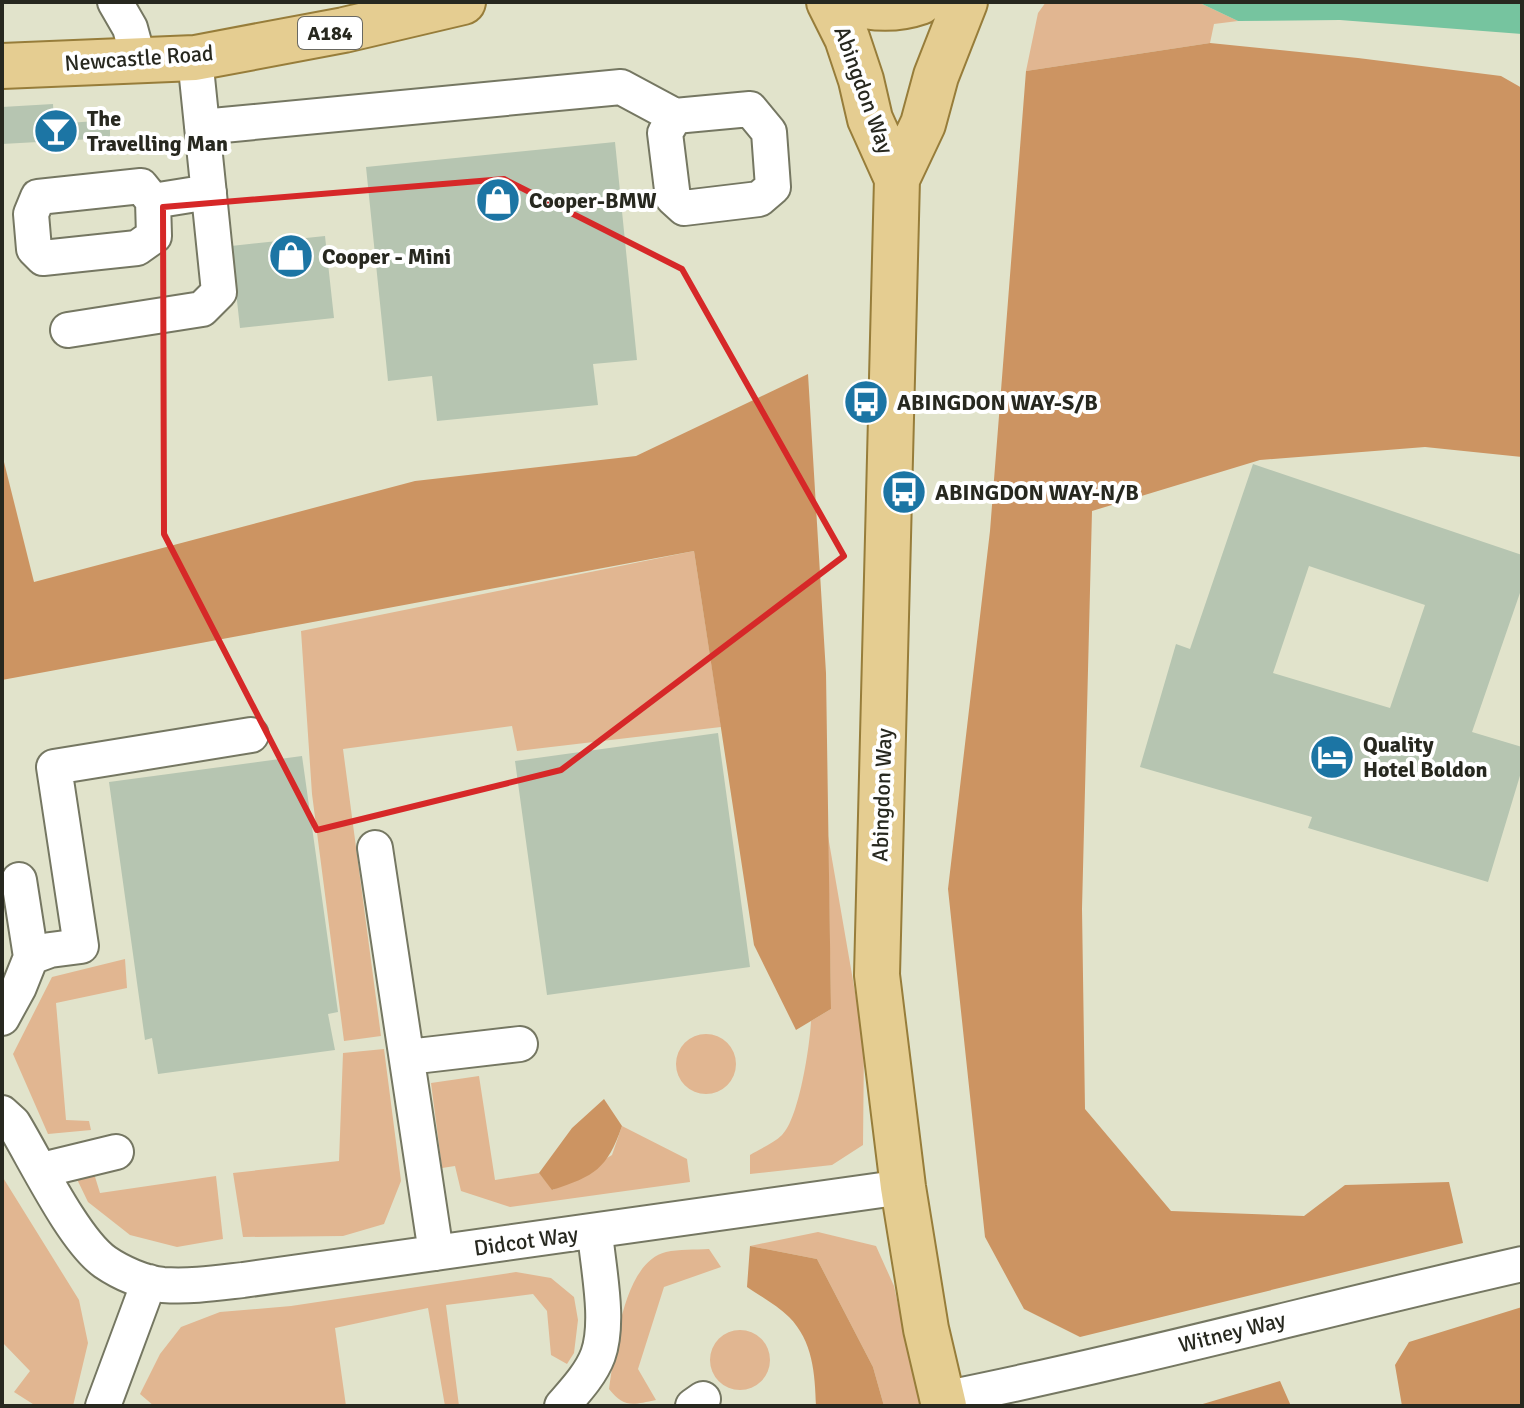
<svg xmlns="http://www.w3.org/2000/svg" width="1524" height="1408" viewBox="0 0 1524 1408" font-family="Signika,sans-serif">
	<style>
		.green { fill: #e1b691 }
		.forest { fill: #cc9462 }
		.water { fill: #76c49f }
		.building { fill: #b6c5b1; fill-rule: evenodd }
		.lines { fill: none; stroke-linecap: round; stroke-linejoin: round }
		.minor-casing { stroke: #757762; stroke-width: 38 }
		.major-casing { stroke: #977d3a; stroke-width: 48 }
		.minor { stroke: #fff; stroke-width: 34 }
		.major { stroke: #e5cd91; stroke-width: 44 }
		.marked { fill: none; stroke: #d62828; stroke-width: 6; stroke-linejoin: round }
		.labels { text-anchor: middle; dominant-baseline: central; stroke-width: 8; stroke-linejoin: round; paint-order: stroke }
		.shield { fill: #fff; stroke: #686862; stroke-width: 2 }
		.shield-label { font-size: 20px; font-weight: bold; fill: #27281f }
		.street-label { font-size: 22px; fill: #27281f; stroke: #fff }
		.poi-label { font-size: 22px; font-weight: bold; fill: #27281f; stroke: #fff; text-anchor: start }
	</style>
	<rect width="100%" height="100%" fill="#e1e3cb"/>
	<!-- green -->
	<path class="green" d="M1046 2H1198L1238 21 1214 24 1210 43 1026 71 1038 13Z
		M694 551 721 727 517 751 512 726 343 749 381 1036 344 1041 312 794 301 631Z
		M828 836 864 1044 863 1145 832 1165 750 1174V1155C760 1149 774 1143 782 1135 799 1119 810 1045 811 1021L831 1009Z
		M125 959 127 988 56 1003 66 1120 89 1121 91 1130 48 1134 13 1054 52 977Z
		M676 1064a30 30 0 1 1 60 0a30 30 0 1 1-60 0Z
		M384 1049 401 1181 384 1224 343 1236 243 1237 233 1173 339 1161 343 1053Z
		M479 1076 495 1180 539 1173 553 1190 612 1155 622 1126 687 1159 690 1182 510 1207 461 1191 455 1166 442 1168 431 1083Z
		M92 1167 100 1193 216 1176 223 1239 177 1247 130 1235 88 1202 74 1173Z
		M2 1176 79 1300 88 1343 73 1406H36L14 1392 30 1371 2 1342Z
		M818 1232 876 1246 894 1286 920 1406H884L873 1367 817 1259 750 1246Z
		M709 1249 721 1267 664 1287 638 1369 656 1400C632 1405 624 1408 609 1389 615 1352 622 1263 666 1252 679 1249 695 1250 709 1249Z
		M516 1272 551 1278 574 1297 578 1320 574 1353 567 1364 551 1355 547 1311 533 1294 446 1305 459 1406H445L428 1308 335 1328 346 1406H154L140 1394 160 1354 181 1327 220 1312 291 1306Z
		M710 1360a30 30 0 1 1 60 0a30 30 0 1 1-60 0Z"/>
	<!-- forest -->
	<path class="forest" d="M1210 43 1358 58 1501 76 1522 88V457L1425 447 1260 460 1092 511 1082 909 1085 1109 1171 1211 1304 1216 1345 1185 1449 1182 1463 1243 1080 1337 1024 1309 985 1237 948 889 990 531 1026 71Z
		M808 374 826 673 831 1009 796 1030 754 945 694 551 2 680V454L34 582 415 481 636 456Z
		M604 1099 622 1126C607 1169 595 1176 552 1190L539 1173 572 1128Z
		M750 1246 817 1259 873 1367 884 1406H816C815 1374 813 1341 789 1317 777 1305 760 1296 747 1287Z
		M1522 1307V1406H1402L1395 1365 1409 1342Z
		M1280 1381 1291 1406H1196Z"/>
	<!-- water -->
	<path class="water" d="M1198 2H1522V34L1340 20 1238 21Z"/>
	<!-- building -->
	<path class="building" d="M53 104 54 124 110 120V138L2 144V107Z
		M615 142 637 360 593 364 598 405 437 421 432 376 388 381 366 167Z
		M325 236 334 318 240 328 231 246Z
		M1253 464 1522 555V587L1472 732 1522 747V769L1488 882 1308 828 1312 817 1140 767 1176 644 1190 649ZM1309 566 1425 605 1390 708 1273 673Z
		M718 733 750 967 547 995 515 761Z
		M302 756 338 1012 328 1014 335 1050 158 1074 152 1038 145 1040 109 782Z"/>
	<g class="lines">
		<!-- minor casing -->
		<g class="minor-casing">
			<path id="minor" d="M115 2 130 28 139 61
				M202 127 621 87 675 116 750 109 769 132 773 187 759 199 684 208 673 198 665 133 675 116
				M141 186 153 201 154 236 137 248 43 258 34 249 31 214 38 197Z
				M153 201 209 192
				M68 330 202 309 219 292 195 58
				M375 848 436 1253
				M31 957 50 950 81 946 54 767 251 735
				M2 1018 19 987 31 957 19 880
				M408 1057 520 1044
				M2 1113 13 1123C35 1159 73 1239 105 1262 121 1273 144 1283 163 1285 190 1287 217 1283 243 1280L903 1187
				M42 1170 116 1152
				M942 1399C1136 1360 1328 1308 1522 1264
				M103 1406 149 1282
				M562 1406C575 1391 591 1374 598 1355 610 1321 598 1268 595 1232
				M693 1406 703 1399"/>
		</g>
		<!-- major casing -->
		<g class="major-casing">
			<path id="major" d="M829 2 847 38 861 80 870 119 897 179
				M848 2C871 9 897 10 920 2
				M2 66 195 58 344 30 463 2
				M944 1406 926 1329 903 1187 877 975 897 179 923 124 936 76 965 2"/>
		</g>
		<!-- minor -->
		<use href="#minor" class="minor"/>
		<!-- major -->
		<use href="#major" class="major"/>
	</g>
	<!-- marked area -->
	<path class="marked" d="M504 179 682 269 844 556 561 770 317 830 164 534 163 207Z"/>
	<!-- icons -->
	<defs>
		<g id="bar-disc" transform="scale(2.3)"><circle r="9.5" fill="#1c75a4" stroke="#fff"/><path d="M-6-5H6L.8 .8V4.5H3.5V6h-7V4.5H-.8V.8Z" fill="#fff"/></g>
		<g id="shop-disc" transform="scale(2.3)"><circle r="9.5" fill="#1c75a4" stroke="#fff"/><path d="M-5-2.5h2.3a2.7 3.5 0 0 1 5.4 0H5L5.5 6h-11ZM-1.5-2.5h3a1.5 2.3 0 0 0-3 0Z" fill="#fff"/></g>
		<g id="bus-disc" transform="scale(2.3)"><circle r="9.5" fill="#1c75a4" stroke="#fff"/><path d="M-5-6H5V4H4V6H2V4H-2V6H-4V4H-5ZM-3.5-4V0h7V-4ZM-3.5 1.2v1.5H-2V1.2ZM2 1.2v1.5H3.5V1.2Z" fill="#fff"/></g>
		<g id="hotel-disc" transform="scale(2.3)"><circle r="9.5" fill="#1c75a4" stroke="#fff"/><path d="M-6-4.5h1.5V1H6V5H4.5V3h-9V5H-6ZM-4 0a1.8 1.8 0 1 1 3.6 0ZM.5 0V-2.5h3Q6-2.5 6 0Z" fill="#fff"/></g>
	</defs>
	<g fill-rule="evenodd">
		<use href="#bar-disc" x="56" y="131"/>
		<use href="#shop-disc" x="498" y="200"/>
		<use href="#shop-disc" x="291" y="256"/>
		<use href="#bus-disc" x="866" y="402"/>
		<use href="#bus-disc" x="904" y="492"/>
		<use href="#hotel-disc" x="1332" y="757"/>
	</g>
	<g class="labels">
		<!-- shield labels -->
		<rect class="shield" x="298" y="17" width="64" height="32" rx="6"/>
		<g class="shield-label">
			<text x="330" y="33">A184</text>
		</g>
		<!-- street labels -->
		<g class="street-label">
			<text transform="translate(139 58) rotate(-4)">Newcastle Road</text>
			<text transform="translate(864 90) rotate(70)">Abingdon Way</text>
			<text transform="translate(882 795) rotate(-88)">Abingdon Way</text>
			<text transform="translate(526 1241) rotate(-8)">Didcot Way</text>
			<text transform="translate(1232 1332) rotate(-14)">Witney Way</text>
		</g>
		<!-- poi labels -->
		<g class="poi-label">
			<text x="87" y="118">The<tspan x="87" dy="25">Travelling Man</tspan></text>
			<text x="529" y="200">Cooper-BMW</text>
			<text x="322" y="256">Cooper - Mini</text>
			<text x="897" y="402">ABINGDON WAY-S/B</text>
			<text x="935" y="492">ABINGDON WAY-N/B</text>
			<text x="1363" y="744">Quality<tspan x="1363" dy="25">Hotel Boldon</tspan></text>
		</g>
	</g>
	<!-- border -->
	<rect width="1524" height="1408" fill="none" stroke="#27281f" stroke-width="8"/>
</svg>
